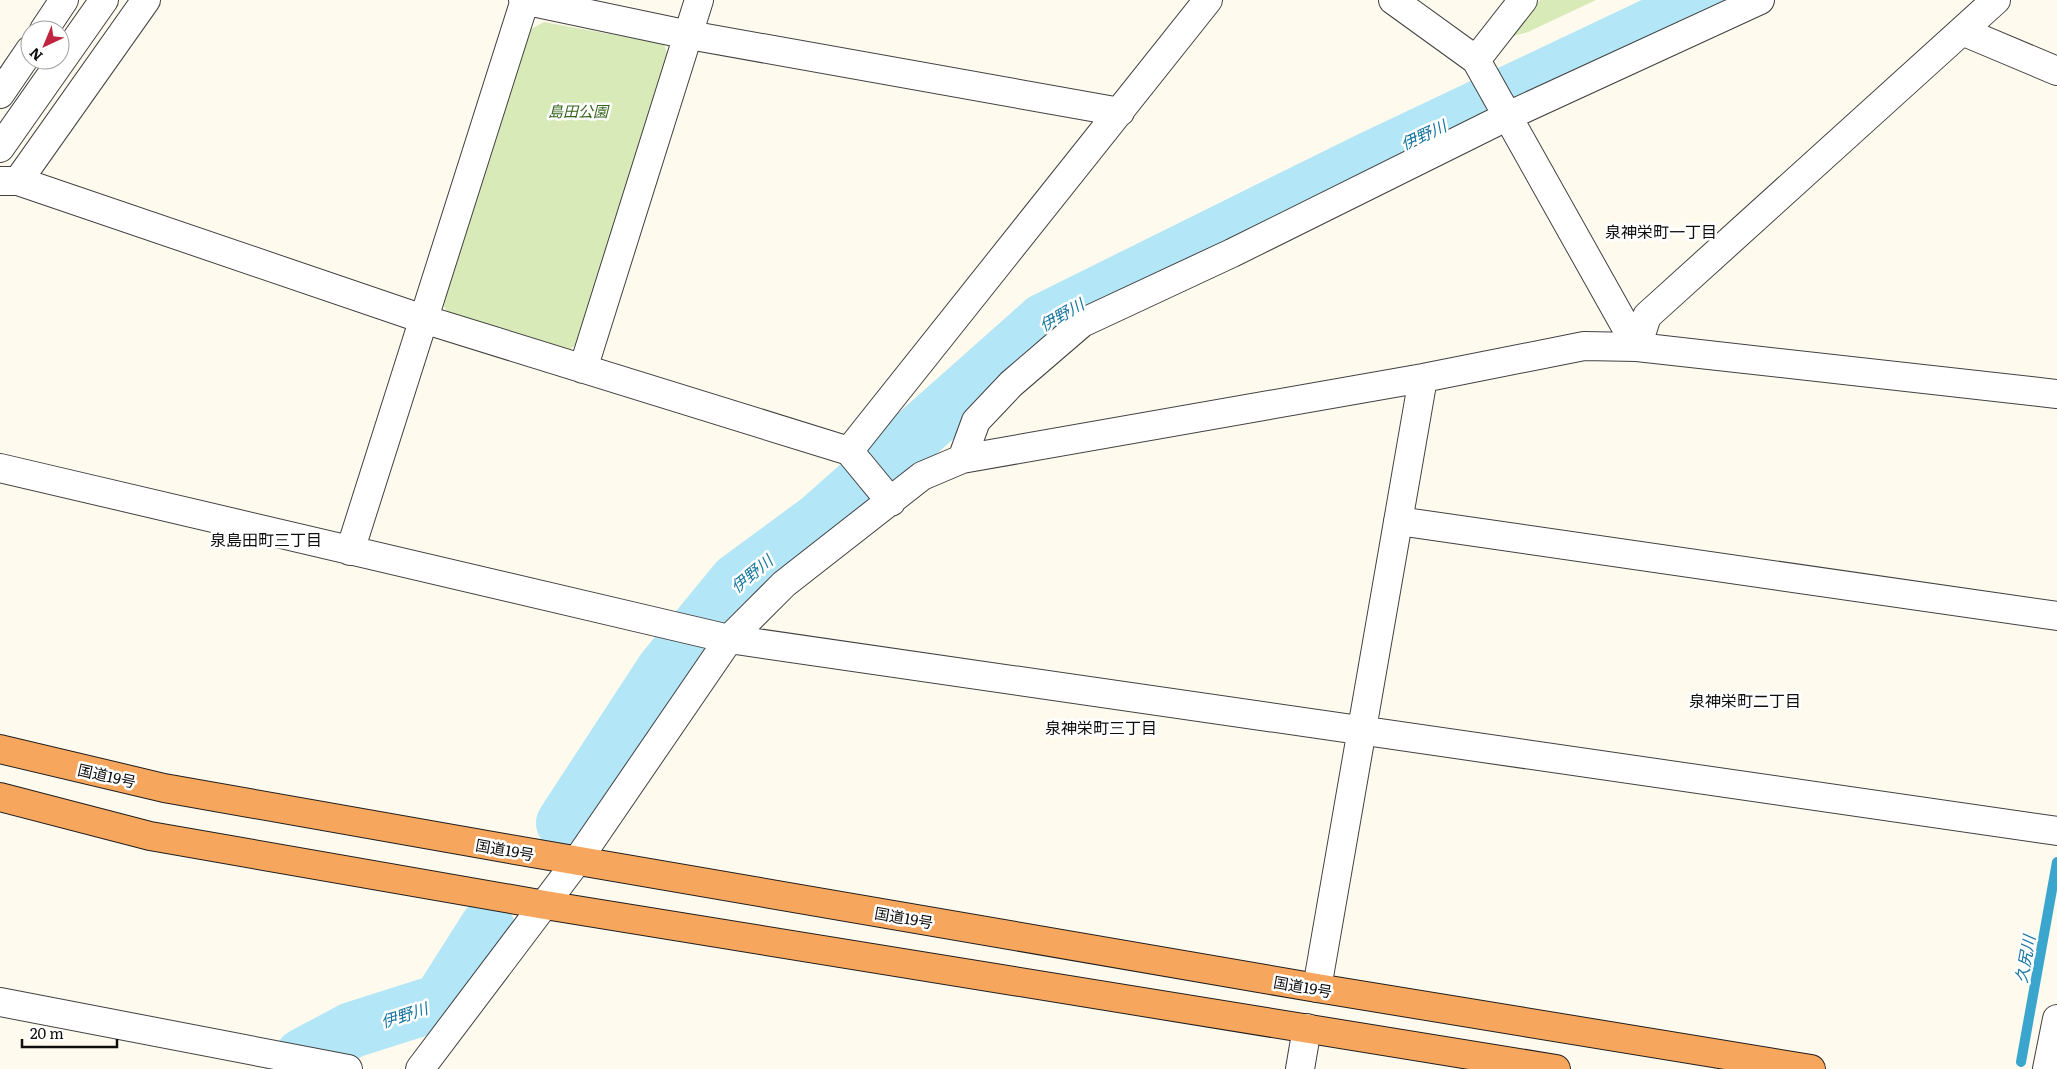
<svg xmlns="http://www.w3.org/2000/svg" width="2057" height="1069" viewBox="0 0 2057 1069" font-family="Literata,'Noto Sans JP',serif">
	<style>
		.green { fill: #d8eab8 }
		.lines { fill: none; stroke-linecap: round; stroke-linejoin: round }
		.stream { stroke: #3aa6ce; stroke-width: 10 }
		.river { stroke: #b3e6f6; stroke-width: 56 }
		.minor-casing { stroke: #414141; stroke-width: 30 }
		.tertiary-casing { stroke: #414141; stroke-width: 30 }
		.trunk-casing { stroke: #1f1f1f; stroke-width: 30 }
		.minor { stroke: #fff; stroke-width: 28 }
		.tertiary { stroke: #fff; stroke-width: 28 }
		.trunk { stroke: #f7a65e; stroke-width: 28 }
		.labels { text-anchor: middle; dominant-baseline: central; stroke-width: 5; stroke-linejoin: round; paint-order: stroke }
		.park-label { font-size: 15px; font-style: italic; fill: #36661d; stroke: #fff }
		.street-label { font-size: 15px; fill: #0e0e0e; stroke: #fff }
		.water-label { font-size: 16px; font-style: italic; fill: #1676a0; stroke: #fff }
		.neighbourhood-label { font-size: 16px; fill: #0e0e0e; stroke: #fff }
	</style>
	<rect width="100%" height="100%" fill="#fffaee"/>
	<!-- green -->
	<path class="green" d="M1540 0H1596L1528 32 1507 38Z
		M544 22 664 44 668 56 578 344 570 349 448 313 443 305 529 30Z"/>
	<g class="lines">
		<!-- stream -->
		<path class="stream" d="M2021 1062 2057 862"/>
		<!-- river -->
		<path class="river" d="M564 823 664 670 737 581 820 520 1044 321 1369 160 1707 0
			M293 1069 303 1056 352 1030 440 1002 487 928"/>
		<!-- minor casing -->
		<g class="minor-casing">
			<path id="minor" d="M523 0 689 35 1120 112
				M1393 0 1476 60 1637 347
				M44 30 64 0
				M1962 31 2057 71
				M1476 60 1523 0
				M0 94 30 50
				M0 181H18L423 319 849 451 891 502
				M18 181 146 0
				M1637 347 1647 316 1996 0
				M583 369 699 0
				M849 451 1208 0
				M962 459 976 421 1011 384 1082 323 1232 253 1508 116 1760 0
				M0 468 729 639 2057 831
				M1398 521 2057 616
				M350 551 525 0
				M1317 988 1423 378
				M0 1002 348 1069
				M420 1069 577 861 729 639 784 584 922 476 962 459 1423 378 1584 346 1637 347 2057 394
				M1300 1069 1307 1028
				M2047 1069 2057 1019"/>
		</g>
		<!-- tertiary casing -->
		<g class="tertiary-casing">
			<path id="tertiary" d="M0 148 104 0"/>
		</g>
		<!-- trunk casing -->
		<g class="trunk-casing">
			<path id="trunk" d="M0 749 164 788 504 848 1317 988 1811 1069
				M0 797 150 836 545 905 1556 1069"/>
		</g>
		<!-- minor -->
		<use href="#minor" class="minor"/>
		<!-- tertiary -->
		<use href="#tertiary" class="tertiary"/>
		<!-- trunk -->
		<use href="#trunk" class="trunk"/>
	</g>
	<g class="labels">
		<!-- park labels -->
		<g class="park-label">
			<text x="578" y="110">島田公園</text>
		</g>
		<!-- street labels -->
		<g class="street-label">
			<text transform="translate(107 775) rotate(13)">国道19号</text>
			<text transform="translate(505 849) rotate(10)">国道19号</text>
			<text transform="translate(904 917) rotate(10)">国道19号</text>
			<text transform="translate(1303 986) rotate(10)">国道19号</text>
		</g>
		<!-- water labels -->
		<g class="water-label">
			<text transform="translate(1423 134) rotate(-25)">伊野川</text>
			<text transform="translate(1061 314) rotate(-30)">伊野川</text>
			<text transform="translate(751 573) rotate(-40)">伊野川</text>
			<text transform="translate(2024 959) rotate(-80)">久尻川</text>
			<text transform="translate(404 1014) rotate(-18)">伊野川</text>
		</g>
		<!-- neighbourhood labels -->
		<g class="neighbourhood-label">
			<text x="1661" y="231">泉神栄町一丁目</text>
			<text x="266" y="539">泉島田町三丁目</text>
			<text x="1745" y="700">泉神栄町二丁目</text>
			<text x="1101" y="727">泉神栄町三丁目</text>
		</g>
	</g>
	<!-- north arrow -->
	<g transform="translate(45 45) rotate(224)"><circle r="24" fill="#ffffff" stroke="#9f9f9f"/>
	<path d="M0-4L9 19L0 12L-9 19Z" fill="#bf2540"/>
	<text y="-8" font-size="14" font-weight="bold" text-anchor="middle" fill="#0e0e0e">N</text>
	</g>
	<!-- scale -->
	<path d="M22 1039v8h95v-8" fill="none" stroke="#0e0e0e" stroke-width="2.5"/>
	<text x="30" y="1039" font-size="15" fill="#0e0e0e" stroke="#ffffff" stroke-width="4" paint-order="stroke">20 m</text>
</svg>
